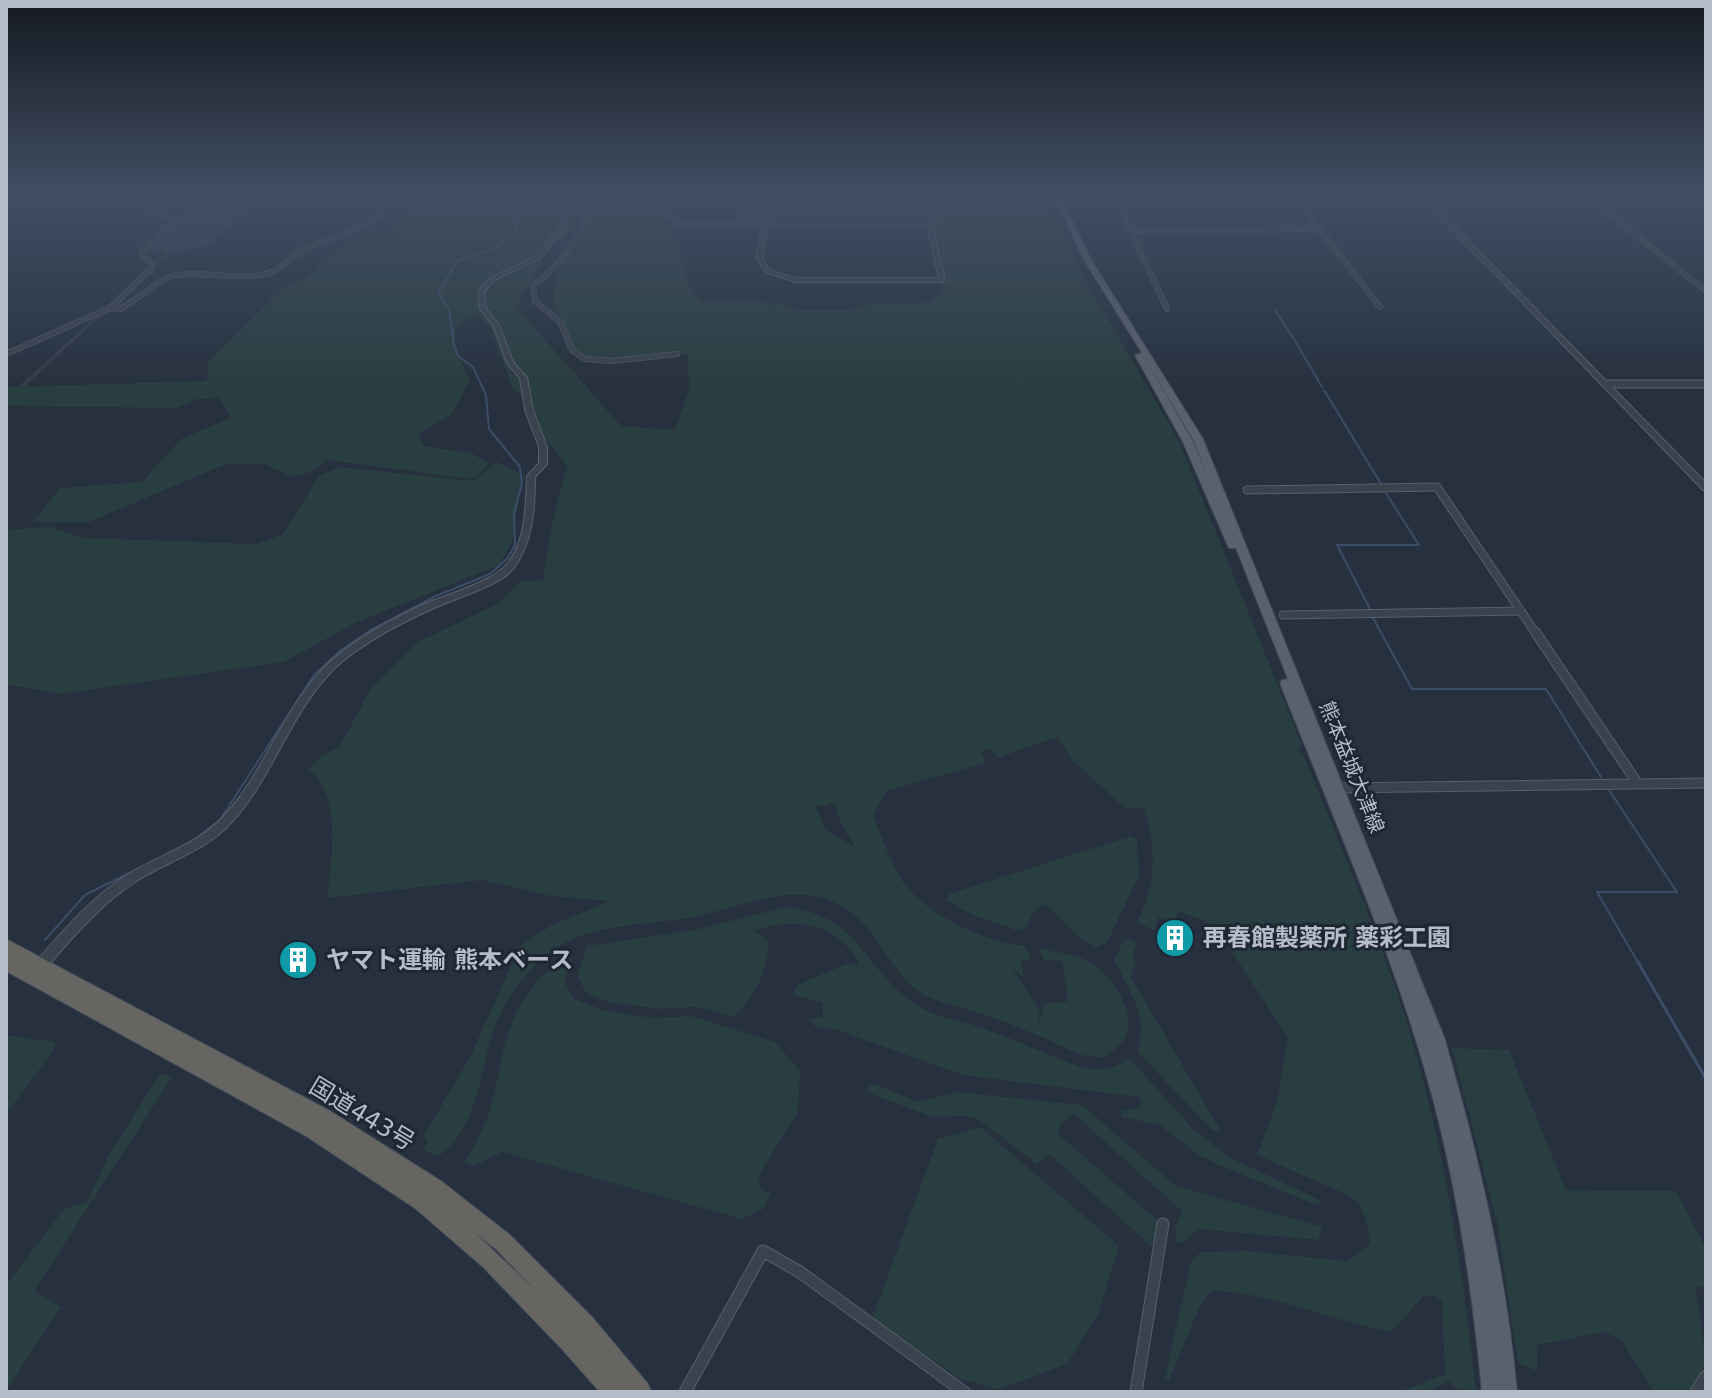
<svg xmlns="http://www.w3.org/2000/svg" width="1712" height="1398" viewBox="0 0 1712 1398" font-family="'DejaVu Sans','Noto Sans JP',sans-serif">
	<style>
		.airport { fill: #343d4b }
		.green { fill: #293e40; fill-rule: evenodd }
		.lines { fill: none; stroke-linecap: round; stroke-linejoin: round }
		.stream-far1 { stroke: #3c4d67; stroke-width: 2 }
		.stream { stroke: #3c4d67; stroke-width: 3 }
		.minor-far3-casing { stroke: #57606c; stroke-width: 6 }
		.minor-far2-casing { stroke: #57606c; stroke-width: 9 }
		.minor-far1-casing { stroke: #57606c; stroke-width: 11 }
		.minor-casing { stroke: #57606c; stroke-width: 13 }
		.tertiary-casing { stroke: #57606c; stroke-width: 2 }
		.primary-casing { stroke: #434b57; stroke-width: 2 }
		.trunk-casing { stroke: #444d59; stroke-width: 2 }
		.minor-far3 { stroke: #3a424e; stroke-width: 5 }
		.minor-far2 { stroke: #3a424e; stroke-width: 7 }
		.minor-far1 { stroke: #3a424e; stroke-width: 9 }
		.minor { stroke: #3a424e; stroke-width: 11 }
		.tertiary { fill: #3a424e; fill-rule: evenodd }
		.primary { fill: #58616e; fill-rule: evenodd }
		.trunk { fill: #666562; fill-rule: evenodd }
		.labels { text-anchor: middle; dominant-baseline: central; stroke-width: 6; stroke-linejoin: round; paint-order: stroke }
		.street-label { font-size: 20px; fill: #b6bdc9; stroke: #1e2733 }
		.near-poi-label { font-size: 24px; font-weight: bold; fill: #b6bdc9; stroke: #1e2733; text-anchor: start }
		.near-street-label { font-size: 24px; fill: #b6bdc9; stroke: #1e2733 }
	</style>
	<rect width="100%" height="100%" fill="#26303e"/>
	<!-- airport -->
	<path class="airport" d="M134 194H387L385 200 377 201H258L208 245 164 257 6 404V398L166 252 139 249 196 199Z"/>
	<!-- green -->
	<path class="green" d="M411 194H554L571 208 577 226 552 245 516 307 621 426 675 430 689 389 688 354 582 362 567 350 553 299 556 272 588 229 580 208 619 203 659 209 677 247 691 290 703 301 760 300 773 306 779 303 799 310H850L860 305 930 302 942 289 926 228 953 194H1045L1083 276 1179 441 1302 745 1299 748 1300 754H1303C1340 845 1382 940 1410 1033 1445 1150 1463 1271 1476 1392H1460L1449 1381 1426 1392H1400L1445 1374 1442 1301 1434 1295 1423 1297 1391 1332C1331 1321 1272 1292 1211 1291L1199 1308 1169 1381 1165 1377 1191 1261 1201 1252 1246 1251 1347 1261 1370 1244C1368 1224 1366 1209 1350 1196L1257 1155 1278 1099 1288 1037 1214 925 1179 911 1174 923 1159 917 1154 930 1137 923C1156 884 1157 850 1144 808H1125L1073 761 1057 737 997 758 991 749 981 751 986 763 886 791 873 816C882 837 890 860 901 879 923 914 985 942 1025 946L1031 959 1021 961 1024 978 1011 966 1039 1010V1022L1044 1004 1068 1001 1062 961 1044 960 1038 948C1054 952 1073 954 1088 961 1109 971 1137 1011 1126 1035 1122 1045 1112 1051 1104 1057 1096 1057 1087 1057 1080 1054 1063 1048 1047 1038 1030 1032 1011 1025 993 1017 973 1011 952 1004 930 1002 912 986 879 955 872 910 818 897 777 887 724 913 682 919 640 925 589 925 553 950 529 967 506 998 495 1026 481 1065 478 1132 438 1156L423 1150 428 1140 423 1137 470 1057 520 946 552 925 610 901 551 896 482 880 327 898C331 859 343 797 308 769L324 754 339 748 370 690 418 642 499 603 519 582 543 580 553 519 567 465 545 439 532 403 513 389 491 329 476 315 455 327 456 350 470 380 453 413 421 433 418 428 423 446 471 453 490 464 472 479 326 460 312 472 291 476 264 464H226L89 522H33L60 488 142 482 181 439 231 418 219 398 197 399 177 408 6 406V387L207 381 208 362 278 293 307 276 352 240 370 236 392 238ZM834 802 841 823 855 847 825 829 815 804 824 807Z
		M742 194H950L931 220 736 218Z
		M497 462 526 476 521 486 512 542 499 565 355 623 284 662 60 694 6 684V530L49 527 84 538 257 544 283 534 319 476 340 467 473 481Z
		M1131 836 1137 840 1139 875 1107 943 1095 948 1084 941 1047 905C1035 907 1031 914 1028 926L1019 931 971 914 946 900 949 894Z
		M786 907C863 916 864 973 920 1007 937 1018 955 1019 973 1025 1012 1037 1049 1057 1089 1069 1105 1070 1116 1069 1129 1058L1194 1130 1231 1158 1320 1200 1319 1206 1221 1166 1197 1154 1160 1125 1122 1117 1121 1110 1137 1109 1141 1103 1139 1097 963 1075 837 1030 816 1027 808 1020 823 1016 822 1002 799 997 793 993 797 985 846 964 860 965C837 921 797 918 754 930L769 942C764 977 758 991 734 1017L697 1007 657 1009 610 1002 587 994 577 976 587 946 694 930Z
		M1125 938 1137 943 1132 958 1136 961 1131 977 1222 1133 1211 1129 1138 1052C1147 1013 1131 994 1114 960Z
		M569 954 572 962 564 981 574 999 603 1010 653 1018 691 1016 775 1042 800 1071 798 1112 758 1176 761 1190 771 1193 763 1209 742 1219 502 1152 473 1166 463 1163C519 1088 477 1018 569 954Z
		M6 1035 55 1042 54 1050 6 1114Z
		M1452 1048 1509 1050 1566 1190 1676 1191 1706 1249V1286L1696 1288 1706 1364 1689 1392H1654L1621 1340 1604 1332 1537 1345V1371L1518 1363 1497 1222Z
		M160 1074 172 1077 34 1291 61 1307 6 1391V1285L64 1209 87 1202 110 1153Z
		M875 1084 918 1102 957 1092 1082 1105 1176 1186 1323 1227 1318 1240 1199 1229 1183 1242H1176L1175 1227 1183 1212 1074 1114 1062 1122 1057 1133 1158 1221 1152 1247 1049 1154 1037 1164 979 1120 965 1116 932 1117 872 1094 866 1088Z
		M980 1127 1119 1246 1098 1315 1067 1364 999 1389 961 1379 872 1319 938 1139Z"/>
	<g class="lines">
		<!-- stream-far1 -->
		<path class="stream-far1" d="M1275 310 1297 344
			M1298 346 1322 387
			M1324 390 1381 484
			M1370 609 1337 545H1419L1384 490
			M1373 618 1412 689H1546L1601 777
			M1609 790 1677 892H1597L1639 964
			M195 839 220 820 314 675 341 650 371 630 436 596 490 574 507 559 515 545 514 513 522 484 520 467 489 429 486 395 473 367 459 357 454 345 449 309 438 293 458 260 499 246 515 233 516 225 505 194
			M45 940 85 895 129 873"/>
		<!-- stream -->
		<path class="stream" d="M1638 962 1706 1079"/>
		<!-- minor-far3 casing -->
		<g class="minor-far3-casing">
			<path id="minor-far3" d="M570 194 586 225 558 264 533 286 535 301 560 322 573 351 586 359 611 361 677 354
				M1114 194 1167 309
				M1292 194 1380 307
				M1584 194 1706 291
				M765 224 930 225 956 194
				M1132 231 1320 229
				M110 308 121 309 164 279 175 275C204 272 233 279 261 275 281 272 286 259 303 250 336 233 377 233 393 194
				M6 354 110 308 151 269 153 264 143 256 142 251 173 222 125 194
				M1606 384H1706"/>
		</g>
		<!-- minor-far2 casing -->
		<g class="minor-far2-casing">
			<path id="minor-far2" d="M1606 384H1706
				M1247 490 1437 487 1537 635
				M1283 615 1521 611"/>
		</g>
		<!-- minor-far1 casing -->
		<g class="minor-far1-casing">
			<path id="minor-far1" d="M1536 633 1638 784
				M1335 788 1706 783"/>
		</g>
		<!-- minor casing -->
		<g class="minor-casing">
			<path id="minor" d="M685 1392 763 1251 800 1272 964 1392
				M1136 1392 1163 1224
				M1696 1392 1706 1376"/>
		</g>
		<!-- tertiary casing -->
		<g class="tertiary-casing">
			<path id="tertiary" d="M552 194H558L568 221 565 229 539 259 494 280 484 292 486 309 499 325 513 362 527 378 533 410 547 447V464L535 477C535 508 533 543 513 569 500 586 453 599 432 609 401 623 370 639 344 660 290 705 275 780 226 828 201 852 167 862 138 880 100 904 72 939 42 972L38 974 34 972 32 968 34 964C63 931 92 896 130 873 160 855 194 845 219 821 268 773 284 698 338 655 365 633 396 617 427 603 449 594 494 581 508 563 526 540 526 505 527 476L539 463V447L525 410 520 378 507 363 493 325 480 309 478 292 490 278 535 257 560 228 562 221Z
				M608 194H613L612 197 615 199 658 204 680 221 762 222 767 194H773L762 259 771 271 796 278H939L927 225 932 224 945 280 942 282H796L767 273 756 259 762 226 679 225 654 206 611 201 606 197Z
				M1418 194H1423L1706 483V490H1703Z"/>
		</g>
		<!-- primary casing -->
		<g class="primary-casing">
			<path id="primary" d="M1054 194H1060L1090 258 1203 439 1444 1037C1478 1154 1506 1271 1517 1392H1482C1472 1287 1457 1183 1428 1081 1390 945 1332 815 1280 683L1282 680 1288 679 1236 548H1229L1228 546 1183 442 1135 355 1142 353 1083 258ZM1146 360 1193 439 1212 486 1193 442Z"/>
		</g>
		<!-- trunk casing -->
		<g class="trunk-casing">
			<path id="trunk" d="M6 939 330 1111 441 1181 510 1235 592 1317 648 1384 651 1392H600L562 1349 483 1267 416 1209 306 1136 6 971ZM474 1232 496 1249 536 1291Z"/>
		</g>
		<!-- minor-far3 -->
		<use href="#minor-far3" class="minor-far3"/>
		<!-- minor-far2 -->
		<use href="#minor-far2" class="minor-far2"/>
		<!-- minor-far1 -->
		<use href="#minor-far1" class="minor-far1"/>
		<!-- minor -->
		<use href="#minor" class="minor"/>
		<!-- tertiary -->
		<use href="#tertiary" class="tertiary"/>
		<!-- primary -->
		<use href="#primary" class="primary"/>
		<!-- trunk -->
		<use href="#trunk" class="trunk"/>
	</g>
	<!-- sky -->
	<linearGradient id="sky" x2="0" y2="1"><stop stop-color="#151a22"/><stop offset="0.5" stop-color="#414e63"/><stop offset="1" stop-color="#414e63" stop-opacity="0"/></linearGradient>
	<rect width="1712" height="390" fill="url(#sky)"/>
	<!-- icons -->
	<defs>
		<g id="building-disc" transform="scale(2)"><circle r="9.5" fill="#0f9aa8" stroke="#1e2733"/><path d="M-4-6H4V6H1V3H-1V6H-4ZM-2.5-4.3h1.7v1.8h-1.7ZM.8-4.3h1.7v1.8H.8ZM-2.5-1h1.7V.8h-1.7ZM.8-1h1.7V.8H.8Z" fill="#fff"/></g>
	</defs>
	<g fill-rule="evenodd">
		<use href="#building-disc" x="1175" y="938"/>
		<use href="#building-disc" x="298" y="960"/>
	</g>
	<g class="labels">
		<!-- street labels -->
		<g class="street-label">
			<text transform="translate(1352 767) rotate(68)">熊本益城大津線</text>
		</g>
		<!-- near-poi labels -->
		<g class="near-poi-label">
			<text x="1203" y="938">再春館製薬所 薬彩工園</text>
			<text x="326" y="960">ヤマト運輸 熊本ベース</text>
		</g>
		<!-- near-street labels -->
		<g class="near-street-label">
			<text transform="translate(362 1114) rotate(31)">国道443号</text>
		</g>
	</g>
	<!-- border -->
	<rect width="1712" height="1398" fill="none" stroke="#b6bdc9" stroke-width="16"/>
</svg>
